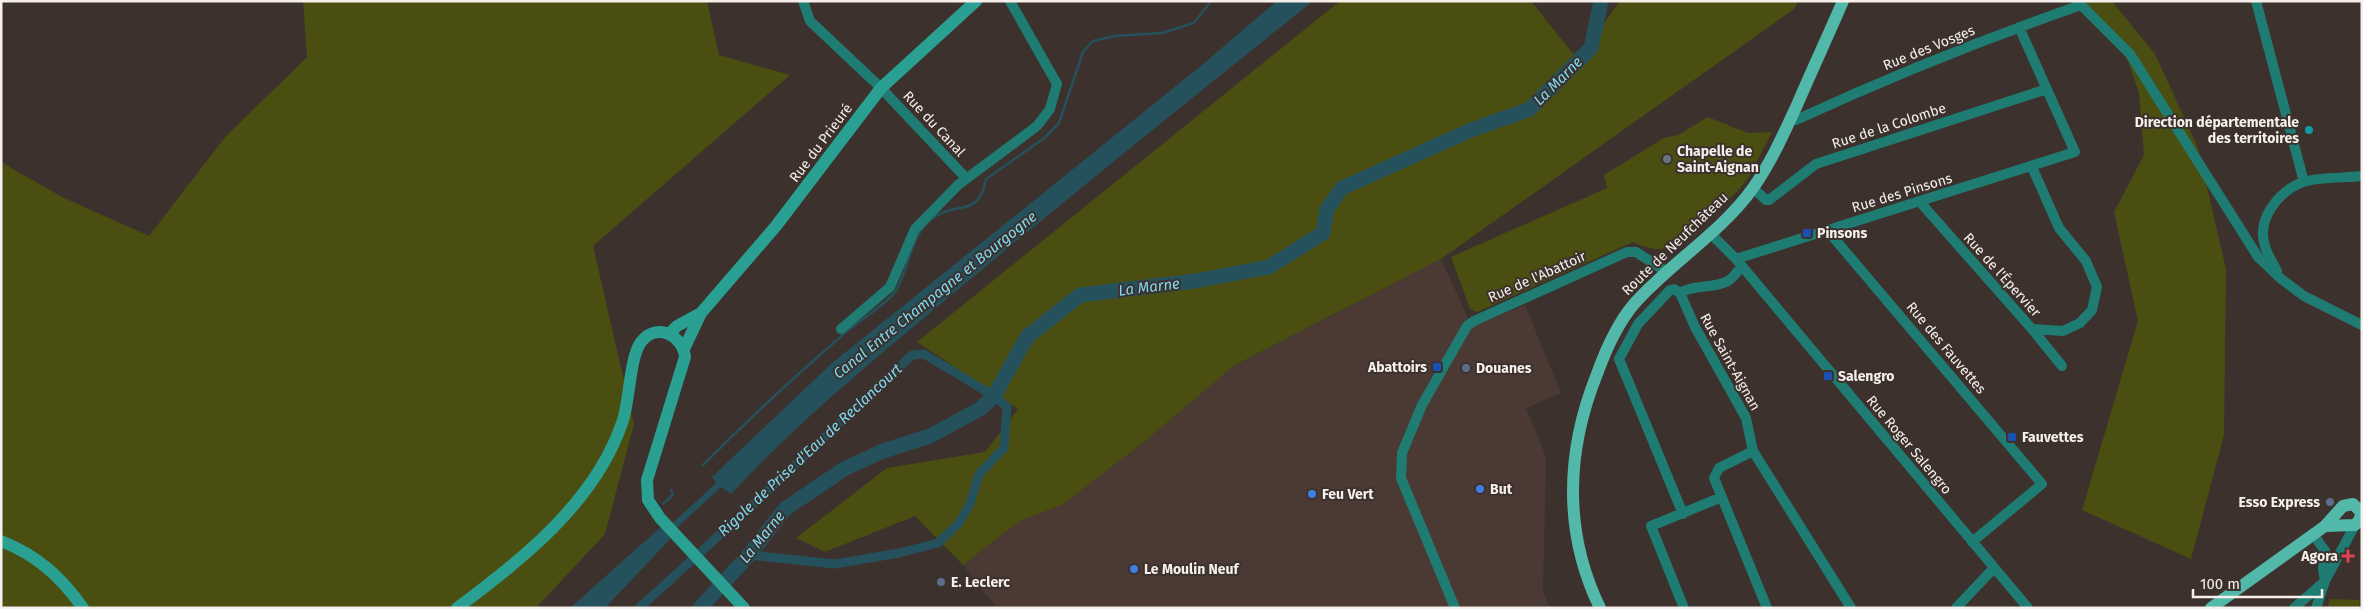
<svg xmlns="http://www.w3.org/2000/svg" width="2363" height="609" viewBox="0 0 2363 609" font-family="'Fira Sans',sans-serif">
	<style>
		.built { fill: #4a3a33 }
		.green { fill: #4a4e11 }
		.water { fill: #25515d }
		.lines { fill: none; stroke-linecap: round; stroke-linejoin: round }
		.stream { stroke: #25515d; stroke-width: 2.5 }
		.canal { stroke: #25515d; stroke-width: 9 }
		.river { stroke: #25515d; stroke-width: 15 }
		.street { stroke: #1f7c72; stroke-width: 10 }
		.secondary { stroke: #29a092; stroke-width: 12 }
		.primary { stroke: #52b8aa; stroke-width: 12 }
		.culture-dot { fill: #0f9aa8; stroke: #3c312d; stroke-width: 2 }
		.worship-dot { fill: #6b7280; stroke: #3c312d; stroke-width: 2 }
		.transit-dot { fill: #1a4fb4; stroke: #3c312d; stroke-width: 2 }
		.service-dot { fill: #5c6f8a; stroke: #3c312d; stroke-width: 2 }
		.shop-dot { fill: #3f7fe0; stroke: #3c312d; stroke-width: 2 }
		.health-dot { fill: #e0444e; stroke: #3c312d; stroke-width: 2 }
		.labels { text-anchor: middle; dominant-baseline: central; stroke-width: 4; stroke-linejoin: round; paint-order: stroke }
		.street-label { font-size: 14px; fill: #f6efec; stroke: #3c312d }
		.poi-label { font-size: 14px; font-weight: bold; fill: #f6efec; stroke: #3c312d; text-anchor: start }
		.water-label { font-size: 15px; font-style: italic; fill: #7cdaf4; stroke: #3c312d }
	</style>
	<rect width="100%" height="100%" fill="#3c312d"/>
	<!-- built -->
	<path class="built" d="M1441 259 1472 327 1525 305 1561 393 1526 408 1546 457 1543 592 1550 608H993L994 605 963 565 1020 521 1062 505 1144 442 1235 365Z"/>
	<!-- green -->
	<path class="green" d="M303 1H707L719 55 790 75 593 246 634 424 605 534 536 608H1V162L62 197 149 236 226 136 307 57Z
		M1340 1H1531L1578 60 1620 1H1798L1794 9 1441 259 1235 365 1144 442 1062 505 1020 521 963 565 915 516 825 552 796 538 887 468 985 452 1018 409 917 342Z
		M2082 1H2112L2155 54 2198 148 2226 269 2224 435 2191 559 2082 510 2138 321 2114 212 2144 155 2139 93 2120 38Z
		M1708 117 1748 133 1772 132C1764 147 1757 162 1749 177 1740 190 1726 202 1715 213 1689 238 1669 261 1633 242L1477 312 1470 309 1451 257 1607 188 1604 175 1664 138 1678 135Z
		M2330 599 2360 600 2359 608H2327Z"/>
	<!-- water -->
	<path class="water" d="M1277 1H1313C1197 94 1081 187 967 282 886 350 803 416 731 494L721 487 671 533 673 536 605 608H570L662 526 667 528 713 486 716 482 712 477 831 364 1197 69Z"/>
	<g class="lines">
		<!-- stream -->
		<path class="stream" d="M703 465C749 419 796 375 845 333 857 322 888 303 895 292 910 268 909 236 933 218 958 200 978 219 986 179L1043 139 1059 123 1083 52 1093 41 1114 36 1162 33 1194 23 1211 1
			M663 504 673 495 671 490
			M739 505 746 511"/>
		<!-- canal -->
		<path class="canal" d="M639 608 746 511 912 355 924 354 994 396 1007 407 1004 448 979 474 970 504 959 523 938 543 899 553 835 564 749 555"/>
		<!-- river -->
		<path class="river" d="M700 608 749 555 785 509 844 469 883 451 930 436 980 409 994 396 1027 337 1080 295 1195 281 1269 267 1323 233 1327 209 1342 188 1471 130 1530 109 1591 48 1601 1"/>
		<!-- street -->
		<path class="street" d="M803 1 810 21 881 88 966 178
			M2077 1 2130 54 2258 257 2280 278 2304 296 2362 325
			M2256 1 2304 182
			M1791 118 1796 120C1889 77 1984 39 2081 5
			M1753 188 1766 200H1769L1816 164 2047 89
			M1920 202 2032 329 2063 331 2080 323 2092 310 2097 287 2086 261 2059 228 2032 167
			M1828 231 2042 484 1972 542
			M1710 233 1736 259 2028 608
			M1736 259 2075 152 2019 27
			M1742 266C1738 271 1733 278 1728 281 1713 289 1694 284 1680 293L1695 327 1746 418 1753 451 1851 608
			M2277 271C2273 263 2267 254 2265 246 2256 219 2279 191 2303 182 2319 177 2345 178 2362 176
			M1680 293 1674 289 1670 290 1638 324 1619 359 1683 514
			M841 329 890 287 915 229 958 185 1037 126 1050 109 1057 84 1010 1
			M2032 329 2062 366
			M1753 451 1719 468 1714 478 1767 608
			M2313 534 2325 551 2323 569 2325 581
			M1455 608 1401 478 1402 453 1422 405 1467 326 1474 321 1627 252H1636L1667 272
			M1684 608 1651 526 1722 497
			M1956 608 1994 568
			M2294 608 2324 582
			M2316 608 2325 581 2355 525"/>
		<!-- secondary -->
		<path class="secondary" d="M669 334 677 326 701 313
			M684 349 701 313 776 226 881 88 976 1
			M1 541C37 555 61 577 83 608
			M457 608C522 560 595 502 622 423 630 402 629 359 641 342 656 322 683 335 685 357L647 480 648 500 660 518 744 608"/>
		<!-- primary -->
		<path class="primary" d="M1600 608C1563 532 1566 451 1597 374 1606 349 1617 324 1634 304 1670 263 1721 233 1753 188 1771 163 1784 133 1797 105 1812 70 1828 36 1843 1
			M2211 608 2325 526 2343 506 2353 504 2361 512 2360 519 2355 525 2325 526"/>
	</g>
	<!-- markers -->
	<circle class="culture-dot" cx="2309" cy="130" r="5"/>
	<circle class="worship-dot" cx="1667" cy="159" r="5"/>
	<g class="transit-dot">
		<rect x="1802" y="228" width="10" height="10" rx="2.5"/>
		<rect x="1432" y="362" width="10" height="10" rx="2.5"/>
		<rect x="1823" y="371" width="10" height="10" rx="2.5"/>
		<rect x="2007" y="432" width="10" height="10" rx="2.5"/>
	</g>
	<g class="service-dot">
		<circle cx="1466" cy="368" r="5"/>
		<circle cx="2330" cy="502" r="5"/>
		<circle cx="941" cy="582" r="5"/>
	</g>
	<g class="shop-dot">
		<circle cx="1480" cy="489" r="5"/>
		<circle cx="1312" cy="494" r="5"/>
		<circle cx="1134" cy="569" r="5"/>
	</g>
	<path class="health-dot" d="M2345.5 548.5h5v5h5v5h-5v5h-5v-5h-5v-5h5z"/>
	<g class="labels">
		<!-- street labels -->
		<g class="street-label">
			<text transform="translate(1929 48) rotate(-22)">Rue des Vosges</text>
			<text transform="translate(934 124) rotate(47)">Rue du Canal</text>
			<text transform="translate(1889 126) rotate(-18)">Rue de la Colombe</text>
			<text transform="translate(821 143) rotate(-53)">Rue du Prieuré</text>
			<text transform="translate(1902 193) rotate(-17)">Rue des Pinsons</text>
			<text transform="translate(1675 244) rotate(-44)">Route de Neufchâteau</text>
			<text transform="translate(2002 275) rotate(48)">Rue de l'Épervier</text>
			<text transform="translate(1537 277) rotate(-24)">Rue de l'Abattoir</text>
			<text transform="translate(1946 348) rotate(50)">Rue des Fauvettes</text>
			<text transform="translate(1730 362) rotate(61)">Rue Saint-Aignan</text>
			<text transform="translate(1909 445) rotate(50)">Rue Roger Salengro</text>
		</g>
		<!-- poi labels -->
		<g class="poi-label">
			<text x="2299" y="122" text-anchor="end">Direction départementale<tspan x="2299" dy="16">des territoires</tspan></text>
			<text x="1677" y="151">Chapelle de<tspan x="1677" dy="16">Saint-Aignan</tspan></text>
			<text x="1817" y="233">Pinsons</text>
			<text x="1427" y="367" text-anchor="end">Abattoirs</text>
			<text x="1476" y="368">Douanes</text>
			<text x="1838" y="376">Salengro</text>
			<text x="2022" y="437">Fauvettes</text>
			<text x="1490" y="489">But</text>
			<text x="1322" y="494">Feu Vert</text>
			<text x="2320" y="502" text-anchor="end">Esso Express</text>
			<text x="2338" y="556" text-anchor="end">Agora</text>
			<text x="1144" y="569">Le Moulin Neuf</text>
			<text x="951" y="582">E. Leclerc</text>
		</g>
		<!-- water labels -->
		<g class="water-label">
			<text transform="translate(1558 81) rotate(-45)">La Marne</text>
			<text transform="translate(1149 287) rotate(-7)">La Marne</text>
			<text transform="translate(935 295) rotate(-39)">Canal Entre Champagne et Bourgogne</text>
			<text transform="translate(810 450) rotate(-43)">Rigole de Prise d'Eau de Reclancourt</text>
			<text transform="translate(762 537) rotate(-51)">La Marne</text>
		</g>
	</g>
	<!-- border -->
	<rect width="2363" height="609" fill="none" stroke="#f6efec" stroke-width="5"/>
	<!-- scale -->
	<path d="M2193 589v8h129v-8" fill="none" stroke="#f6efec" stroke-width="2.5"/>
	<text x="2200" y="589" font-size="15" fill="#f6efec" stroke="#3c312d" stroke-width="4" paint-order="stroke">100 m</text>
</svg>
